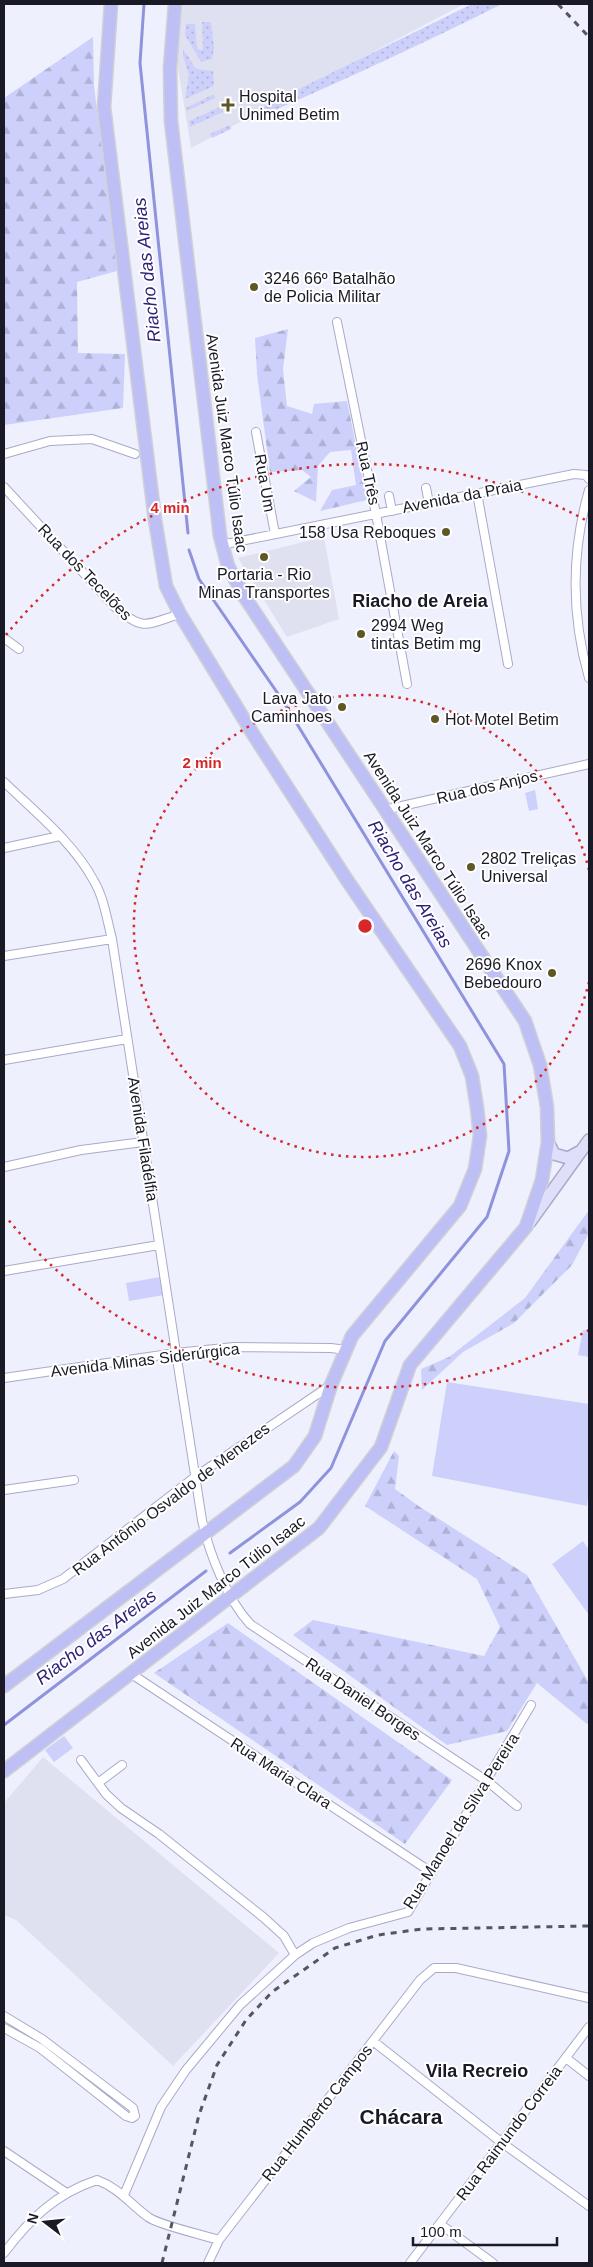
<svg xmlns="http://www.w3.org/2000/svg" width="593" height="2267" viewBox="0 0 593 2267" font-family="Helvetica,sans-serif">
	<style>
		.built { fill: #dfe1f1 }
		.grass { fill: url(#grass-dots) }
		.forest { fill: url(#forest-firs) }
		.green { fill: #cdd0fa }
		.lines { fill: none; stroke-linecap: round; stroke-linejoin: round }
		.stream { stroke: #8f92dd; stroke-width: 3 }
		.minor-casing { stroke: #a8aaca; stroke-width: 10 }
		.secondary-casing { stroke: #a8aaca; stroke-width: 14 }
		.primary-casing { stroke: #d1d1d4; stroke-width: 15 }
		.minor { stroke: #fff; stroke-width: 8 }
		.secondary { stroke: #dfdffa; stroke-width: 11 }
		.primary { stroke: #bebff5; stroke-width: 12 }
		.rail { stroke: #555662; stroke-width: 3; stroke-dasharray: 6 6; stroke-linecap: butt }
		.ring { fill: none; stroke: #d62828; stroke-width: 2.5; stroke-dasharray: 2.5 5 }
		.poi-dot { fill: #5f5824; stroke: #fff; stroke-width: 2 }
		.labels { text-anchor: middle; dominant-baseline: central; stroke-width: 4; stroke-linejoin: round; paint-order: stroke }
		.poi-label { font-size: 16px; fill: #191a26; stroke: #fff; text-anchor: start }
		.street-label { font-size: 16px; fill: #191a26; stroke: #fff }
		.water-label { font-size: 18px; font-style: italic; fill: #2e2278; stroke: #fff }
		.neighbourhood-label { font-size: 18px; font-weight: bold; fill: #191a26; stroke: #fff }
		.district-label { font-size: 21px; font-weight: bold; fill: #191a26; stroke: #fff }
		.centre { fill: #d62828; stroke: #fff; stroke-width: 2.5 }
		.ring-label { font-size: 15px; text-anchor: middle; font-weight: bold; fill: #d62828; stroke: #fff; stroke-width: 4; stroke-linejoin: round; paint-order: stroke }
	</style>
	<defs>
		<pattern id="grass-dots" width="8" height="8" patternUnits="userSpaceOnUse" patternTransform="scale(1.25)"><rect width="8" height="8" fill="#cdd0fa"/><path d="M2 2h.1M6 6h.1" fill="none" stroke="#afb2d6" stroke-width="1.8" stroke-linecap="round"/></pattern>
		<pattern id="forest-firs" width="22" height="20" patternUnits="userSpaceOnUse" patternTransform="scale(1.25)"><rect width="22" height="20" fill="#cdd0fa"/><path d="M5 1l3.5 6h-7zM16 11l3.5 6h-7z" fill="#afb2d6"/></pattern>
	</defs>
	<rect width="100%" height="100%" fill="#eff0fe"/>
	<!-- built -->
	<path class="built" d="M183 4H464L191 148 177 62Z
		M324 537 339 619 287 637 238 558Z
		M43 1757 279 1953 173 2066 16 1920 4 1915V1803Z"/>
	<!-- grass -->
	<path class="grass" d="M472 4H502C418 46 334 85 247 122L244 116Z
		M202 22H211L214 48 212 59 201 62 185 35 186 24H195L197 49 203 50Z
		M183 50C199 67 186 69 213 71L214 86 185 99 189 75 183 56Z
		M214 94 215 98 187 111 186 108Z
		M222 106 223 112 190 127 189 121Z
		M230 125 231 129 212 138 210 134Z"/>
	<!-- forest -->
	<path class="forest" d="M93 37 94 86 117 271 77 282 78 353 125 354 123 408 4 425V98Z
		M288 329 283 369 287 406 312 414 314 404 347 401 367 500 320 511 332 490 356 485 351 450 330 452 318 466 316 502 294 491 311 477 302 470 270 472 257 374 255 338Z
		M589 1210V1233L572 1265 514 1323 463 1352 422 1390 421 1369 449 1357 525 1298Z
		M394 1451 399 1456 395 1489 420 1507 527 1575 589 1683V1723L587 1724 537 1683 507 1731 447 1745 293 1635 313 1620 484 1656 500 1627 477 1579 365 1506Z
		M228 1623 452 1780 405 1844 154 1673Z"/>
	<!-- green -->
	<path class="green" d="M535 790 538 809 529 811 525 793Z
		M160 1277 164 1295 129 1301 126 1283Z
		M583 1330 589 1331V1357L578 1355Z
		M447 1382 589 1404V1489L587 1506 432 1476Z
		M583 1541 589 1550V1615L552 1564Z
		M64 1736 73 1748 54 1762 45 1750Z"/>
	<g class="lines">
		<!-- stream -->
		<path class="stream" d="M144 4 140 63 188 533
			M189 550 199 579 283 701 504 1064 509 1151 487 1217 385 1341 331 1468 300 1502 230 1553
			M4 1725 206 1571"/>
		<!-- minor casing -->
		<g class="minor-casing">
			<path id="minor" d="M337 322 376 514 407 684
				M256 432 275 534
				M4 454 50 441 92 439 135 454
				M4 487 116 608C144 632 147 624 180 614
				M426 488 429 503
				M589 490C571 553 571 615 589 678
				M477 493 508 664
				M389 496 392 511
				M221 545 574 474 586 475 589 479
				M4 638 19 649
				M4 782C35 812 73 842 94 881 104 898 107 920 112 939L202 1520C209 1553 227 1599 250 1624L487 1781 517 1806
				M384 810 589 764
				M4 848 60 836
				M4 956 112 939
				M4 1060 127 1039
				M4 1167 81 1150 143 1142
				M4 1271 159 1245
				M4 1378 176 1353 234 1347 331 1348 346 1350
				M4 1490 74 1480
				M4 1594 38 1590 63 1579 195 1477 331 1385
				M130 1673 431 1872
				M81 1760 106 1794 121 1808 159 1834 263 1917 284 1936 295 1955
				M98 1783 122 1765
				M4 2016 42 2039 133 2108 135 2116 132 2118 126 2116 40 2048 4 2028
				M373 2041 501 2142 589 2206
				M566 2058 589 2076
				M4 2151 65 2192
				M124 2195 161 2107 186 2070 240 2005 295 1955 313 1943 349 1928 408 1912 531 1705
				M440 2224 493 2263
				M4 2253C30 2219 55 2194 97 2180 119 2188 130 2204 148 2217 158 2225 204 2235 219 2240
				M208 2263 219 2240 420 1980 434 1968H456L589 1998
				M410 2263 589 2027"/>
		</g>
		<!-- secondary casing -->
		<g class="secondary-casing">
			<path id="secondary" d="M548 1142 554 1154 568 1158 579 1152
				M530 1222 589 1140"/>
		</g>
		<!-- primary casing -->
		<g class="primary-casing">
			<path id="primary" d="M4 1686 294 1466 315 1436 331 1385 352 1336 460 1206 475 1169 480 1136 477 1108 472 1076 460 1046 347 880 253 734 180 614 166 586 155 520 104 107 111 4
				M4 1771 319 1528 381 1447 410 1365 526 1227 542 1180 548 1142 547 1107 540 1065 525 1021 244 596 228 566 220 536 171 121 170 68 175 4"/>
		</g>
		<!-- minor -->
		<use href="#minor" class="minor"/>
		<!-- secondary -->
		<use href="#secondary" class="secondary"/>
		<!-- primary -->
		<use href="#primary" class="primary"/>
		<!-- rail -->
		<path class="rail" d="M558 4 589 37
			M162 2263 199 2115 217 2065 246 2020 272 1992 335 1948 378 1935 422 1929 589 1926"/>
	</g>
	<!-- distance rings -->
	<g class="ring">
		<path d="M589 982A231 231 0 1 1 589 870"/>
		<path d="M589 1330A462 462 0 0 1 6 1217M6 635A462 462 0 0 1 589 522"/>
	</g>
	<!-- markers -->
	<g class="poi-dot">
		<path d="M225.5 97.5h5v5h5v5h-5v5h-5v-5h-5v-5h5z"/>
		<circle cx="254" cy="287" r="5"/>
		<circle cx="446" cy="532" r="5"/>
		<circle cx="264" cy="557" r="5"/>
		<circle cx="361" cy="634" r="5"/>
		<circle cx="342" cy="707" r="5"/>
		<circle cx="435" cy="719" r="5"/>
		<circle cx="471" cy="867" r="5"/>
		<circle cx="552" cy="973" r="5"/>
	</g>
	<g class="labels">
		<!-- poi labels -->
		<g class="poi-label">
			<text x="239" y="96">Hospital<tspan x="239" dy="18">Unimed Betim</tspan></text>
			<text x="264" y="278">3246 66º Batalhão<tspan x="264" dy="18">de Policia Militar</tspan></text>
			<text x="436" y="532" text-anchor="end">158 Usa Reboques</text>
			<text x="264" y="574" text-anchor="middle">Portaria - Rio<tspan x="264" dy="18">Minas Transportes</tspan></text>
			<text x="371" y="625">2994 Weg<tspan x="371" dy="18">tintas Betim mg</tspan></text>
			<text x="332" y="698" text-anchor="end">Lava Jato<tspan x="332" dy="18">Caminhoes</tspan></text>
			<text x="445" y="719">Hot Motel Betim</text>
			<text x="481" y="858">2802 Treliças<tspan x="481" dy="18">Universal</tspan></text>
			<text x="542" y="964" text-anchor="end">2696 Knox<tspan x="542" dy="18">Bebedouro</tspan></text>
		</g>
		<!-- street labels -->
		<g class="street-label">
			<text transform="translate(227 443) rotate(82)">Avenida Juiz Marco Túlio Isaac</text>
			<text transform="translate(368 473) rotate(78)">Rua Três</text>
			<text transform="translate(265 483) rotate(80)">Rua Um</text>
			<text transform="translate(462 496) rotate(-11)">Avenida da Praia</text>
			<text transform="translate(85 572) rotate(46)">Rua dos Tecelões</text>
			<text transform="translate(487 787) rotate(-13)">Rua dos Anjos</text>
			<text transform="translate(428 845) rotate(57)">Avenida Juiz Marco Túlio Isaac</text>
			<text transform="translate(143 1139) rotate(81)">Avenida Filadélfia</text>
			<text transform="translate(145 1360) rotate(-7)">Avenida Minas Siderúrgica</text>
			<text transform="translate(171 1499) rotate(-37)">Rua Antônio Osvaldo de Menezes</text>
			<text transform="translate(216 1587) rotate(-38)">Avenida Juiz Marco Túlio Isaac</text>
			<text transform="translate(363 1699) rotate(34)">Rua Daniel Borges</text>
			<text transform="translate(281 1773) rotate(33)">Rua Maria Clara</text>
			<text transform="translate(461 1821) rotate(-58)">Rua Manoel da Silva Pereira</text>
			<text transform="translate(317 2113) rotate(-52)">Rua Humberto Campos</text>
			<text transform="translate(509 2133) rotate(-53)">Rua Raimundo Correia</text>
		</g>
		<!-- water labels -->
		<g class="water-label">
			<text transform="translate(147 270) rotate(-96)">Riacho das Areias</text>
			<text transform="translate(410 884) rotate(59)">Riacho das Areias</text>
			<text transform="translate(96 1637) rotate(-37)">Riacho das Areias</text>
		</g>
		<!-- neighbourhood labels -->
		<g class="neighbourhood-label">
			<text x="420" y="601">Riacho de Areia</text>
			<text x="477" y="2071">Vila Recreio</text>
		</g>
		<!-- district labels -->
		<g class="district-label">
			<text x="401" y="2116">Chácara</text>
		</g>
	</g>
	<circle cx="365" cy="926" r="8" class="centre"/>
	<g class="ring-label">
		<text x="170" y="513">4 min</text>
		<text x="202" y="768">2 min</text>
	</g>
	<!-- border -->
	<rect width="593" height="2267" fill="none" stroke="#191a26" stroke-width="10"/>
	<!-- north arrow -->
	<g transform="translate(45 2222) rotate(286)" stroke="#ffffff" stroke-width="4" paint-order="stroke">
	<path d="M0-4L9 19L0 12L-9 19Z" fill="#191a26"/>
	<text y="-8" font-size="14" font-weight="bold" text-anchor="middle" fill="#191a26">N</text>
	</g>
	<!-- scale -->
	<path d="M413 2237v8h144v-8" fill="none" stroke="#191a26" stroke-width="2.5"/>
	<text x="420" y="2237" font-size="15" fill="#191a26" stroke="#ffffff" stroke-width="4" paint-order="stroke">100 m</text>
</svg>
